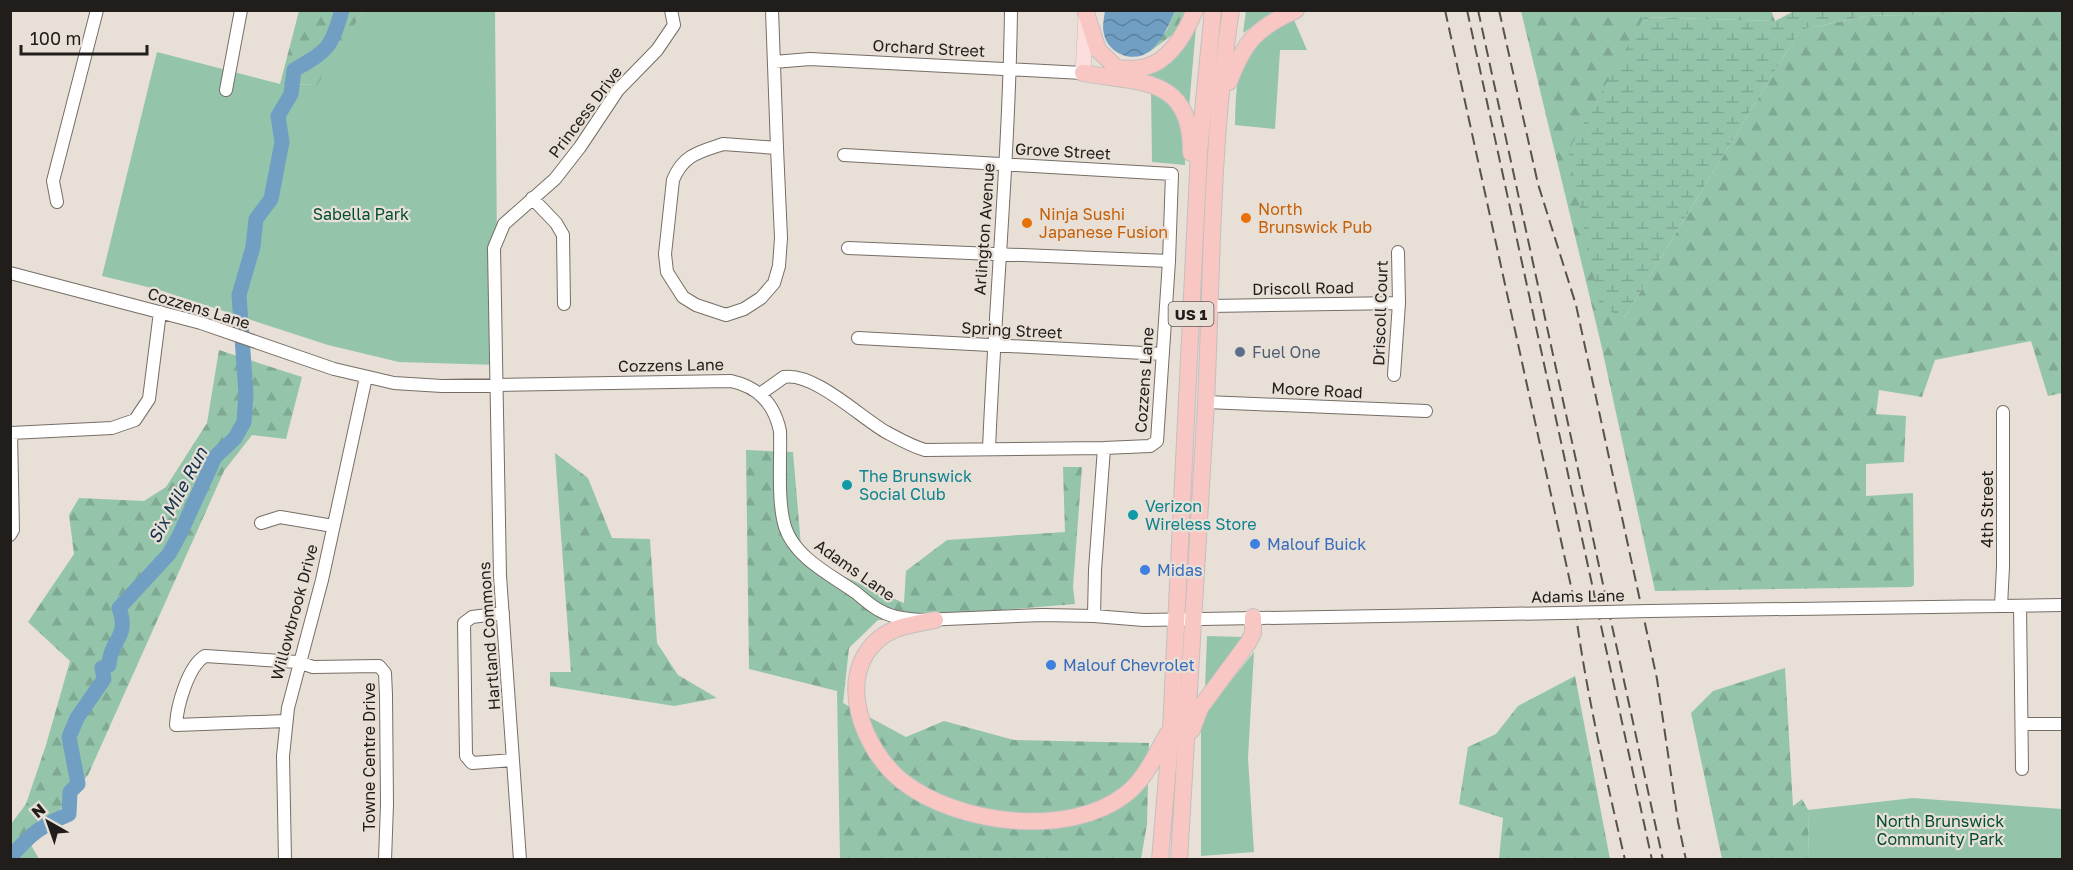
<svg xmlns="http://www.w3.org/2000/svg" width="2073" height="870" viewBox="0 0 2073 870" font-family="'Golos Text',sans-serif">
	<style>
		.green { fill: #94c5ab }
		.forest { fill: url(#forest-firs) }
		.wetland { fill: url(#wetland-marsh) }
		.water { fill: url(#water-waves) }
		.lines { fill: none; stroke-linecap: round; stroke-linejoin: round }
		.river { stroke: #719fc4; stroke-width: 15 }
		.minor-casing { stroke: #766e66; stroke-width: 14 }
		.major-casing { stroke: #c1c0bf; stroke-width: 16 }
		.highway-casing { stroke: #c1c0bf; stroke-width: 18 }
		.minor { stroke: #fff; stroke-width: 12 }
		.major { stroke: #fbdddb; stroke-width: 15 }
		.highway { stroke: #f8c7c3; stroke-width: 16 }
		.rail { stroke: #56524d; stroke-width: 2; stroke-dasharray: 12 6; stroke-linecap: butt }
		.minor-bridge-casing { stroke: #766e66; stroke-width: 14; stroke-linecap: butt }
		.minor-bridge { stroke: #fff; stroke-width: 12 }
		.food-dot { fill: #e8710a; stroke: #e8dfd7; stroke-width: 2 }
		.service-dot { fill: #5c6f8a; stroke: #e8dfd7; stroke-width: 2 }
		.culture-dot { fill: #0f9aa8; stroke: #e8dfd7; stroke-width: 2 }
		.shop-dot { fill: #3f7fe0; stroke: #e8dfd7; stroke-width: 2 }
		.labels { text-anchor: middle; dominant-baseline: central; stroke-width: 4.5; stroke-linejoin: round; paint-order: stroke }
		.shield { fill: #e8dfd7; stroke: #5c5753; stroke-width: 1.5 }
		.shield-label { font-size: 15px; font-weight: bold; fill: #201d1a }
		.street-label { font-size: 16px; fill: #201d1a; stroke: #e8dfd7 }
		.food-label { font-size: 16px; fill: #c56008; stroke: #e8dfd7; text-anchor: start }
		.park-label { font-size: 16px; fill: #024e32; stroke: #e8dfd7 }
		.service-label { font-size: 16px; fill: #4e5e75; stroke: #e8dfd7; text-anchor: start }
		.culture-label { font-size: 16px; fill: #0d838f; stroke: #e8dfd7; text-anchor: start }
		.shop-label { font-size: 16px; fill: #366cbe; stroke: #e8dfd7; text-anchor: start }
		.water-label { font-size: 18px; font-style: italic; fill: #0c314b; stroke: #e8dfd7 }
	</style>
	<defs>
		<pattern id="forest-firs" width="22" height="20" patternUnits="userSpaceOnUse" patternTransform="scale(1.5)"><rect width="22" height="20" fill="#94c5ab"/><path d="M5 1l3.5 6h-7zM16 11l3.5 6h-7z" fill="#7fa993"/></pattern>
		<pattern id="wetland-marsh" width="20" height="14" patternUnits="userSpaceOnUse" patternTransform="scale(1.5)"><rect width="20" height="14" fill="#94c5ab"/><path d="M1 5h8M5 5V1M11 12h8M15 12V8" fill="none" stroke="#7fa993"/></pattern>
		<pattern id="water-waves" width="16" height="10" patternUnits="userSpaceOnUse" patternTransform="scale(1.5)"><rect width="16" height="10" fill="#719fc4"/><path d="M0 5q4-4 8 0t8 0" fill="none" stroke="#5c819e"/></pattern>
	</defs>
	<rect width="100%" height="100%" fill="#e8dfd7"/>
	<!-- green -->
	<path class="green" d="M363 11H495L498 365 399 362 328 345 156 289 102 276 157 52 280 84 316 85Z
		M1246 11H1283L1259 22 1243 33Z
		M1294 20 1307 50H1280L1275 129 1235 125C1236 92 1235 51 1267 31 1275 26 1285 23 1294 20Z
		M1196 27 1189 107 1146 75Z
		M1151 91 1171 103 1185 129V165L1152 162Z
		M1207 636 1242 637 1205 689Z
		M1254 652 1248 758 1254 852 1201 856V718Z
		M1913 798 2062 809V859H1809L1808 810Z"/>
	<!-- forest -->
	<path class="forest" d="M1771 10 1775 21 1644 17 1624 318 1800 30 1866 16 2062 11V393L2048 396 2031 341 1935 360 1922 397 1879 390 1876 414 1906 416 1904 462 1866 464V496L1913 493 1914 585 1911 587 1655 591 1601 344 1521 11Z
		M299 11H363L317 85 280 84Z
		M1175 11H1186L1176 32 1148 53 1167 30Z
		M219 350 302 377 286 439 252 435 224 471 88 775 31 845 39 859H11V824L26 804 46 745 70 661 28 622 74 554 69 515 79 498 144 501 166 487 207 423Z
		M746 450 793 452 802 558 904 603 906 571 947 540 1065 532 1063 467H1082L1073 587 1075 604 878 620 849 648 843 703 906 737 944 721 1014 740 1149 743 1147 824 1141 859H840L837 691 749 669Z
		M555 453 588 478 612 538 650 539 657 643 678 675 717 698 674 706 550 686V672H571Z
		M1785 668 1793 806 1802 799 1808 810 1809 859H1722L1691 713 1713 691Z
		M1575 676 1610 859H1499L1503 818 1459 804 1468 747 1496 734 1518 706Z"/>
	<!-- wetland -->
	<path class="wetland" d="M1794 11 2037 10V12L1866 16 1800 30 1624 318 1600 306 1568 151 1644 17 1775 21Z"/>
	<!-- water -->
	<path class="water" d="M1105 11V10L1175 11C1169 25 1162 41 1150 51 1134 64 1108 54 1104 34 1102 27 1104 18 1105 11Z"/>
	<g class="lines">
		<!-- river -->
		<path class="river" d="M10 858C30 834 41 826 69 814L70 792 78 784 69 737 77 718 104 679 102 668 109 665C110 639 130 638 119 608L169 554 180 534 215 457 235 438 244 422 246 394 239 295 253 247 256 219 271 199 282 142 278 116 291 94 294 70C328 50 331 49 342 10"/>
		<!-- minor casing -->
		<g class="minor-casing">
			<path id="minor" d="M772 10 777 148
				M774 62 810 59 1083 73
				M226 90 241 10
				M723 144 777 148 781 238 779 266 774 283 761 298 744 309 726 315 696 305 683 297 667 272 665 254 673 180C683 155 699 152 723 144Z
				M532 198 556 223 563 235 564 304
				M57 202 53 181 97 10
				M848 248 1169 261
				M10 273 201 323 334 369 394 383 442 386 731 381C758 387 774 403 780 431 781 459 777 501 785 527 795 558 831 575 855 592 863 598 872 607 881 611 893 618 908 619 922 620L1043 615 1094 616 1144 620 1562 613
				M1209 306 1399 303
				M858 338 1163 354
				M1394 375 1399 303 1398 252
				M760 394 784 377C814 372 860 417 886 432 899 439 911 446 925 450L1104 448 1150 446 1157 441 1169 261 1172 174 844 155
				M1206 402 1426 411
				M989 449C995 303 1009 157 1011 10
				M261 523 280 517 333 526
				M10 535 13 530 11 433 112 428 135 420 149 399 160 312
				M2001 606 2003 567V412
				M2020 606 2022 769
				M1649 611 2062 605
				M503 613 472 617 464 623 466 756 472 763 513 760
				M1094 616 1095 570 1104 448
				M285 721 176 725C177 706 188 666 205 656L298 662 313 667 379 666 385 673 386 695 387 804 385 860
				M2023 724H2062
				M285 860 283 756 288 708 322 580 366 377
				M520 860 500 576 494 248 504 224 555 179 580 147 618 90 657 50 674 25 671 10"/>
		</g>
		<!-- major casing -->
		<g class="major-casing">
			<path id="major" d="M1083 73 1086 16"/>
		</g>
		<!-- highway casing -->
		<g class="highway-casing">
			<path id="highway" d="M1086 13 1098 50 1117 68
				M1116 68C1126 69 1136 70 1145 67 1170 61 1186 32 1195 10
				M1083 73C1140 83 1192 76 1191 153
				M1229 82C1244 42 1256 28 1296 10
				M935 620C916 624 895 626 880 638 833 676 864 751 902 781 956 824 1069 839 1126 794 1145 779 1155 756 1167 735
				M1192 730 1200 708 1248 643 1253 633V617
				M1160 860 1171 729 1199 152 1213 10
				M1179 860 1206 402C1212 271 1211 140 1231 10"/>
		</g>
		<!-- minor -->
		<use href="#minor" class="minor"/>
		<!-- major -->
		<use href="#major" class="major"/>
		<!-- highway -->
		<use href="#highway" class="highway"/>
		<!-- rail -->
		<path class="rail" d="M1445 10 1574 600C1585 688 1605 773 1625 860
			M1467 10 1652 860
			M1478 10 1663 860
			M1499 10 1538 184 1576 305 1657 679 1678 822 1686 860"/>
		<!-- minor-bridge casing -->
		<g class="minor-bridge-casing">
			<path id="minor-bridge" d="M1562 613 1649 611"/>
		</g>
		<!-- minor-bridge -->
		<use href="#minor-bridge" class="minor-bridge"/>
	</g>
	<!-- markers -->
	<g class="food-dot">
		<circle cx="1246" cy="218" r="6"/>
		<circle cx="1027" cy="223" r="6"/>
	</g>
	<circle class="service-dot" cx="1240" cy="352" r="6"/>
	<g class="culture-dot">
		<circle cx="847" cy="485" r="6"/>
		<circle cx="1133" cy="515" r="6"/>
	</g>
	<g class="shop-dot">
		<circle cx="1255" cy="544" r="6"/>
		<circle cx="1145" cy="570" r="6"/>
		<circle cx="1051" cy="665" r="6"/>
	</g>
	<g class="labels">
		<!-- shield labels -->
		<rect class="shield" x="1168.5" y="302" width="45" height="24" rx="4.5"/>
		<g class="shield-label">
			<text x="1191" y="314">US 1</text>
		</g>
		<!-- street labels -->
		<g class="street-label">
			<text transform="translate(929 48) rotate(3)">Orchard Street</text>
			<text transform="translate(585 112) rotate(-53)">Princess Drive</text>
			<text transform="translate(1063 151) rotate(3)">Grove Street</text>
			<text transform="translate(984 229) rotate(-86)">Arlington Avenue</text>
			<text transform="translate(1303 288) rotate(-1)">Driscoll Road</text>
			<text transform="translate(199 308) rotate(17)">Cozzens Lane</text>
			<text transform="translate(1380 313) rotate(-88)">Driscoll Court</text>
			<text transform="translate(1012 330) rotate(3)">Spring Street</text>
			<text transform="translate(671 365) rotate(-1)">Cozzens Lane</text>
			<text transform="translate(1144 380) rotate(-86)">Cozzens Lane</text>
			<text transform="translate(1317 390) rotate(3)">Moore Road</text>
			<text transform="translate(1987 509) rotate(-90)">4th Street</text>
			<text transform="translate(855 570) rotate(35)">Adams Lane</text>
			<text transform="translate(1578 596) rotate(-1)">Adams Lane</text>
			<text transform="translate(294 612) rotate(-75)">Willowbrook Drive</text>
			<text transform="translate(489 636) rotate(-94)">Hartland Commons</text>
			<text transform="translate(369 757) rotate(-90)">Towne Centre Drive</text>
		</g>
		<!-- food labels -->
		<g class="food-label">
			<text x="1258" y="209">North<tspan x="1258" dy="18">Brunswick Pub</tspan></text>
			<text x="1039" y="214">Ninja Sushi<tspan x="1039" dy="18">Japanese Fusion</tspan></text>
		</g>
		<!-- park labels -->
		<g class="park-label">
			<text x="361" y="214">Sabella Park</text>
			<text x="1940" y="821">North Brunswick<tspan x="1940" dy="18">Community Park</tspan></text>
		</g>
		<!-- service labels -->
		<g class="service-label">
			<text x="1252" y="352">Fuel One</text>
		</g>
		<!-- culture labels -->
		<g class="culture-label">
			<text x="859" y="476">The Brunswick<tspan x="859" dy="18">Social Club</tspan></text>
			<text x="1145" y="506">Verizon<tspan x="1145" dy="18">Wireless Store</tspan></text>
		</g>
		<!-- shop labels -->
		<g class="shop-label">
			<text x="1267" y="544">Malouf Buick</text>
			<text x="1157" y="570">Midas</text>
			<text x="1063" y="665">Malouf Chevrolet</text>
		</g>
		<!-- water labels -->
		<g class="water-label">
			<text transform="translate(177 495) rotate(-62)">Six Mile Run</text>
		</g>
	</g>
	<!-- border -->
	<rect width="2073" height="870" fill="none" stroke="#201d1a" stroke-width="24"/>
	<!-- north arrow -->
	<g transform="translate(48 822) rotate(320)" stroke="#e8dfd7" stroke-width="4.5" paint-order="stroke">
	<path d="M0-4.5L10 22L0 15L-10 22Z" fill="#201d1a"/>
	<text y="-9" font-size="16" font-weight="bold" text-anchor="middle" fill="#201d1a">N</text>
	</g>
	<!-- scale -->
	<path d="M21 45v9h126v-9" fill="none" stroke="#201d1a" stroke-width="3"/>
	<text x="30" y="45" font-size="18" fill="#201d1a" stroke="#e8dfd7" stroke-width="4.5" paint-order="stroke">100 m</text>
</svg>
